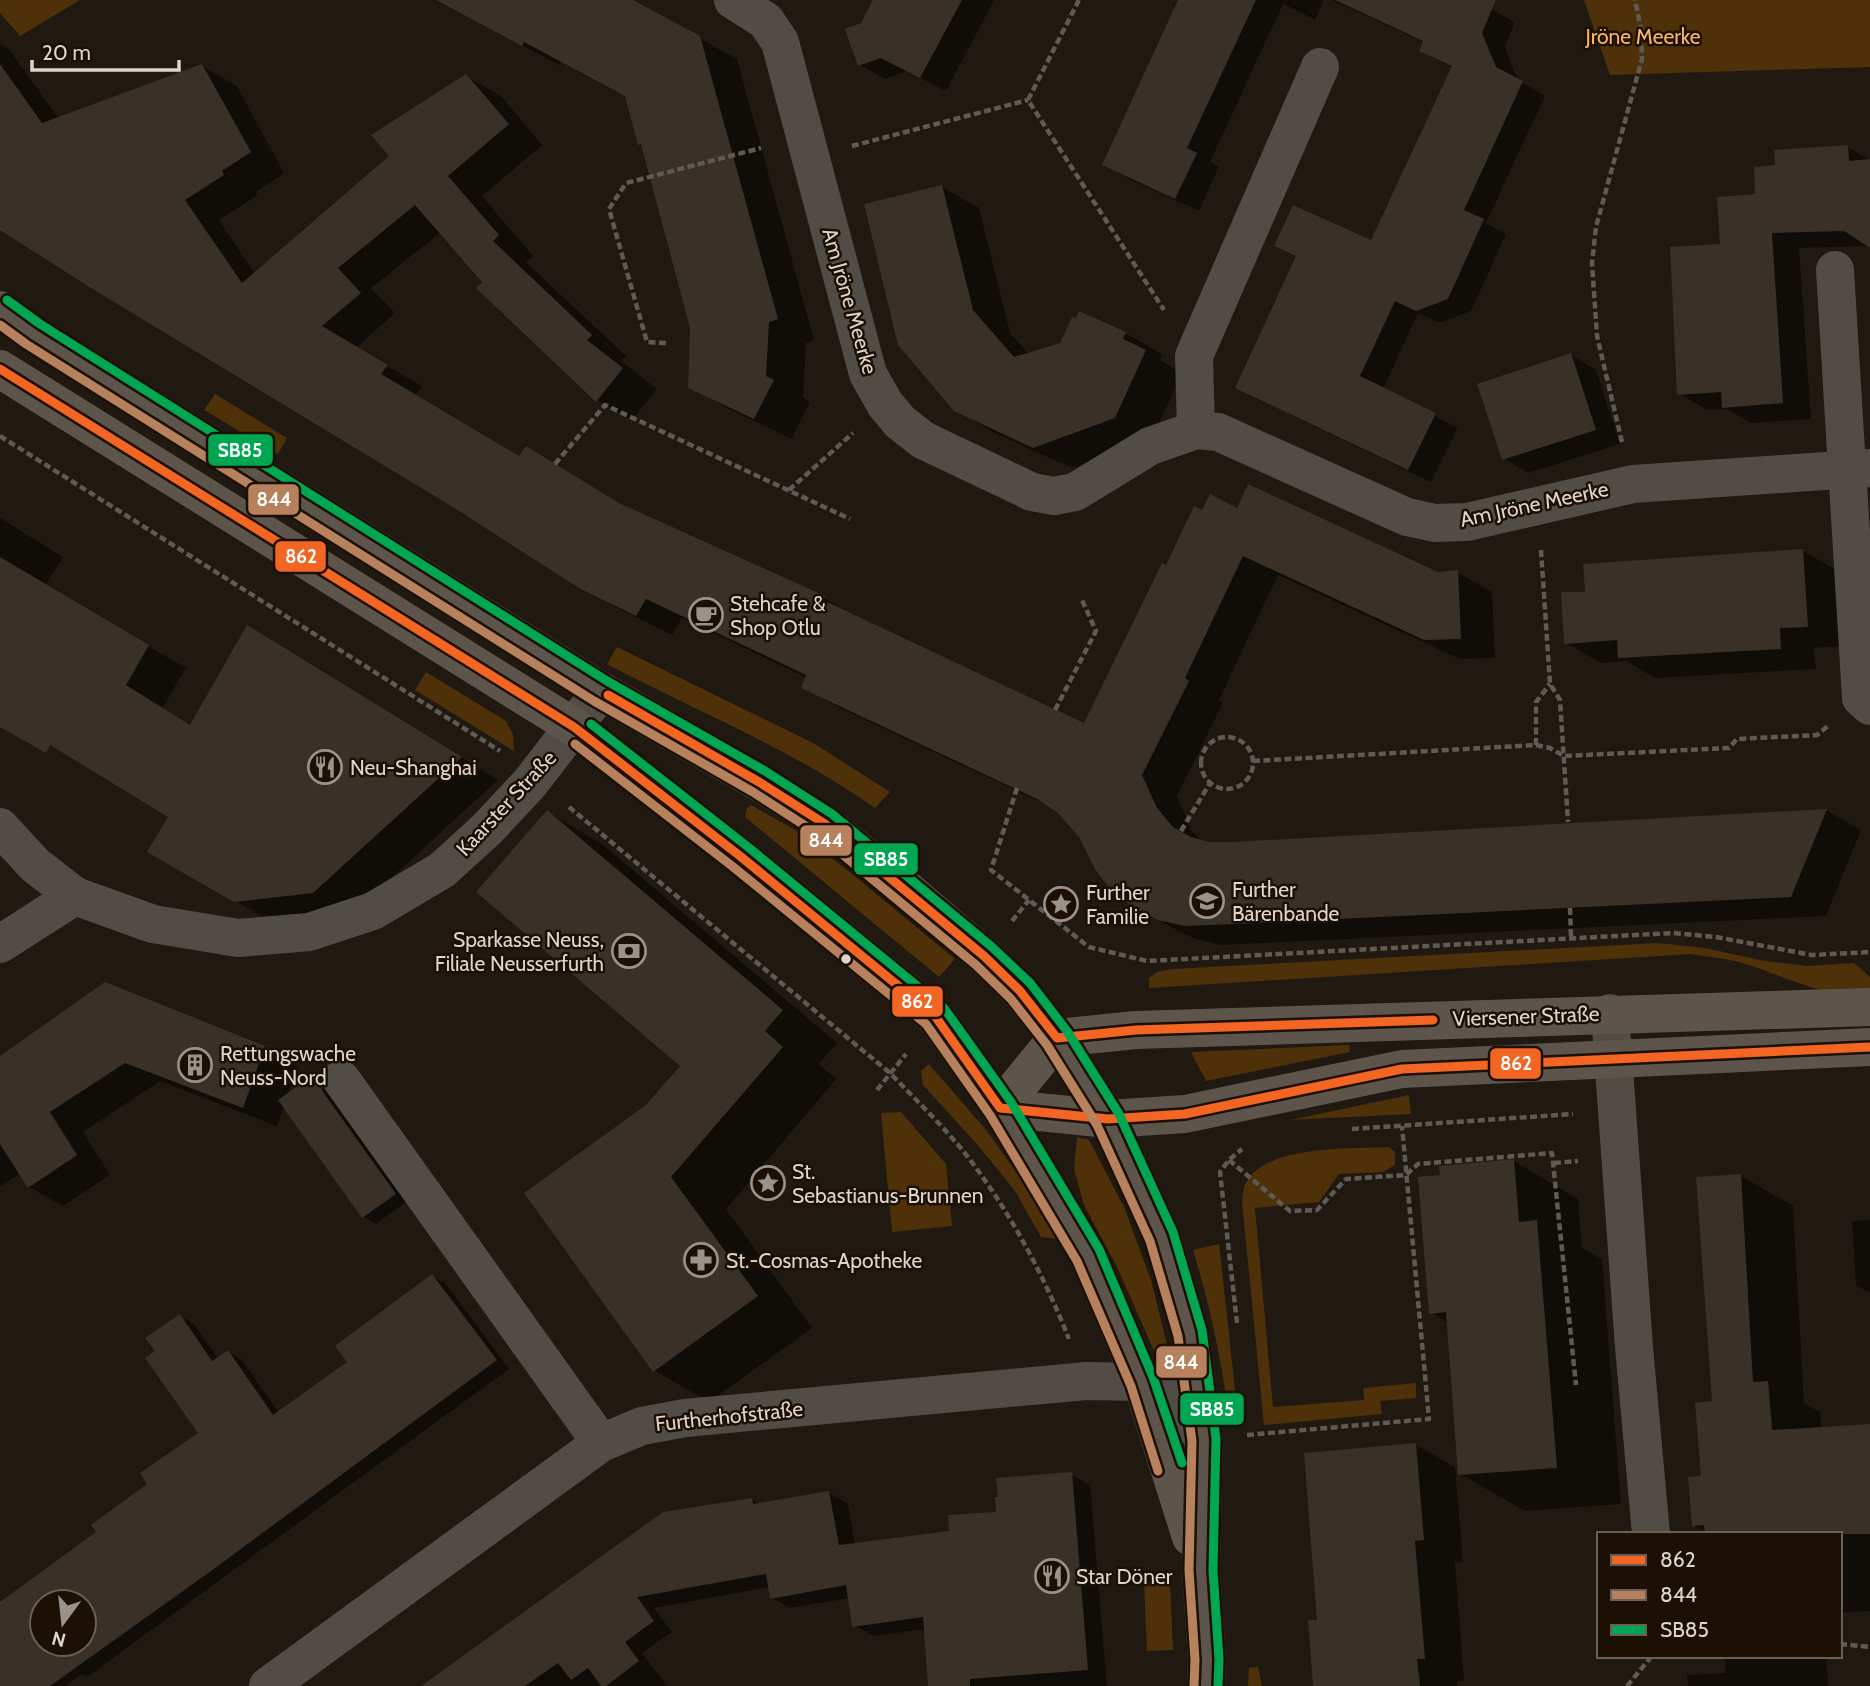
<svg xmlns="http://www.w3.org/2000/svg" width="1870" height="1686" viewBox="0 0 1870 1686" font-family="Cabin,sans-serif">
	<style>
		.green { fill: #4e3009 }
		.shadow { fill: #0007; fill-rule: evenodd }
		.building { fill: #393127; fill-rule: evenodd }
		.lines { fill: none; stroke-linecap: round; stroke-linejoin: round }
		.path { stroke: #5f5a54; stroke-width: 4.5; stroke-dasharray: 7 3.5; stroke-linecap: butt }
		.minor { stroke: #514c46; stroke-width: 38 }
		.major { stroke: #5d554c; stroke-width: 38 }
		.bus-1-casing { stroke: #1c1004; stroke-width: 14 }
		.bus-2-casing { stroke: #1c1004; stroke-width: 14 }
		.bus-3-casing { stroke: #1c1004; stroke-width: 14 }
		.bus-1 { stroke: #f26522; stroke-width: 9 }
		.bus-2 { stroke: #b6815c; stroke-width: 9 }
		.bus-3 { stroke: #00a651; stroke-width: 9 }
		.bus-dot { fill: #ddd5cd; stroke: #1c1004; stroke-width: 2.5 }
		.labels { text-anchor: middle; dominant-baseline: central; stroke-width: 5; stroke-linejoin: round; paint-order: stroke }
		.park-label { font-size: 21px; fill: #fcb662; stroke: #1c1004 }
		.street-label { font-size: 21px; fill: #ddd5cd; stroke: #1c1004 }
		.poi-label { font-size: 21px; fill: #ddd5cd; stroke: #1c1004; text-anchor: start }
		.line-badge { stroke: #1c1004; stroke-width: 2.5 }
		.badge-label { font-size: 19px; text-anchor: middle; font-weight: bold; fill: #fff }
	</style>
	<rect width="100%" height="100%" fill="#1f1912"/>
	<!-- green -->
	<path class="green" d="M0 0H80L20 36 0 13Z
		M1584 0H1870V67L1610 75Z
		M215 394 287 438 278 454 204 410Z
		M617 647 815 744 890 792 875 808C792 749 697 712 607 664Z
		M426 672 506 721 513 734 514 751 415 690Z
		M751 805 797 831 846 869 955 959 939 977 745 817 747 808Z
		M1659 943 1705 948 1765 961 1808 966 1854 963 1870 977V995C1822 998 1784 975 1739 962 1724 958 1707 957 1691 954L1149 988V978L1157 972 1172 969Z
		M1349 1045 1350 1052 1206 1081 1191 1052Z
		M929 1064 987 1131 1037 1201 1060 1239 1041 1237 1015 1191 977 1144 923 1085 921 1071Z
		M1409 1095 1411 1114 1290 1120Z
		M901 1112 946 1164 952 1226 892 1232 881 1113Z
		M1077 1137 1089 1140 1124 1207 1151 1280 1168 1349 1154 1351 1118 1269 1084 1205 1074 1169Z
		M1389 1147 1395 1152V1165L1383 1172 1339 1174 1319 1202 1255 1208 1273 1407 1364 1400 1363 1388 1416 1383V1398L1380 1401 1382 1414 1264 1425 1242 1202C1243 1195 1243 1186 1247 1181 1268 1145 1351 1149 1389 1147Z
		M1219 1244 1237 1407 1228 1408C1220 1354 1209 1302 1193 1250Z
		M1144 1582H1170L1173 1650 1147 1651Z
		M1258 1667 1262 1686H1248L1249 1668Z"/>
	<!-- shadow -->
	<path class="shadow" d="M437 0H630L737 59 814 340 806 343 803 398 810 402 792 439 727 408 690 387 692 327 643 146 639 144 627 97 561 62 559 65Z
		M875 0H994L946 91 907 71 885 79 860 65 862 25Z
		M1180 0H1324L1315 20 1283 4 1210 162 1219 167 1199 211 1127 178 1104 165Z
		M1332 0H1473L1515 22 1505 47 1512 66 1518 80 1545 96 1486 223 1506 234 1471 311 1440 323 1418 313 1383 389 1458 428 1431 482 1260 400 1237 387 1298 257 1277 245 1372 242 1453 68 1421 51 1424 42Z
		M0 44 9 49 59 119 202 66 237 86 284 173 256 192 258 195 219 220 255 274 392 157 466 76 501 96 542 145 482 196 533 256 526 262 626 356 621 361 657 389 632 420 597 400 485 282 441 232 371 288 395 313 356 348 422 386 415 395 520 458 824 598 859 618 1085 725 1167 568 1203 513 1238 510 1438 574 1457 572 1492 592 1495 658 1460 659 1278 575 1219 700 1223 703 1177 796 1191 830 1202 841 1233 844 1826 810 1861 830 1826 916 1221 945 1195 939 1171 927 1135 906 1060 811 838 707 803 687 807 678 682 618 672 635 616 607 0 229Z
		M1848 147 1870 160V246L1799 248 1811 419 1751 423 1727 409 1707 410 1679 394 1722 246 1777 167Z
		M942 187 979 208 1010 333 1029 354 1062 344 1125 333 1162 354 1160 360 1182 373 1152 439 1072 468 993 432 955 410Z
		M1571 355 1596 370 1620 444 1528 473 1503 458Z
		M0 518 63 557 45 586 186 668 162 709 191 726 285 649 498 780 352 914 274 923 149 852 170 817 0 715Z
		M1803 551 1838 571 1843 646 1814 648 1816 669 1655 678 1627 661 1601 663 1566 643 1587 594Z
		M547 812 602 844 837 1043 819 1064 836 1079 726 1209 812 1328 709 1402 654 1370 648 1106 682 1066Z
		M264 1047 298 1067 287 1096 317 1074 329 1081 407 1201 376 1224 364 1217 284 1106 277 1126 160 1081 83 1132 110 1175 63 1206 29 1187 21 1173 0 1186V1058Z
		M1514 1161 1578 1199 1582 1248 1602 1259 1621 1504 1525 1511 1460 1474 1448 1323 1431 1312 1442 1177Z
		M1741 1176 1793 1206 1804 1403 1820 1412 1821 1429 1870 1426V1611L1840 1613V1534L1707 1532 1693 1525 1714 1403Z
		M1870 1220V1292H1868L1856 1285 1852 1221Z
		M432 1276 446 1284 509 1369 87 1677 82 1674 65 1686H0V1604L99 1533 200 1433 157 1352 180 1316 194 1324 218 1359 228 1352 242 1360 279 1413 349 1362ZM42 1602H84V1644H42Z
		M1415 1444 1455 1467 1463 1562 1455 1563 1464 1681H1457V1686H1315L1319 1621Z
		M1071 1474 1090 1485 1107 1686H930L925 1629 873 1636 854 1625 850 1598 790 1608 771 1597 770 1587 654 1608 672 1632 642 1653 667 1686H424L752 1500 761 1504 829 1493 848 1504 855 1545 951 1533 998 1514Z
		M1725 1656H1826L1828 1686H1688L1687 1675 1726 1673Z"/>
	<!-- building -->
	<path class="building" d="M436 0H633L700 36 778 319 769 322 766 376 774 380 754 419 688 388 690 328 641 144 638 145 625 96 524 42 522 46Z
		M873 0H962L920 78 881 58 858 66 845 29 861 23Z
		M1178 0H1256L1187 148 1197 153 1175 199 1102 165Z
		M1335 0H1496L1482 33 1496 67 1523 81 1464 210 1484 219 1448 299 1416 311 1395 301 1360 376 1436 413 1408 470 1235 388 1296 256 1274 246 1293 205 1371 240 1452 66 1419 51 1423 41Z
		M0 64 42 123 202 64 251 152 222 171 224 175 185 200 242 283 389 156 371 135 466 74 509 124 448 176 499 235 493 241 592 335 587 340 623 368 596 402 476 288 482 282 415 205 338 268 361 293 322 326 388 365 381 374 519 456 526 446 619 503 825 596 823 600 1084 723 1162 563 1166 565 1194 506 1202 510 1210 494 1237 508 1248 484 1438 572 1458 570 1461 639 1424 640 1243 556 1185 678 1189 681 1142 775 1157 808 1173 827 1191 837 1210 842H1233L1827 809 1791 897 1236 924 1185 926 1158 920 1134 908 1111 890 1095 869 1079 837 1058 813 1037 799 801 688 806 675 646 599 636 616 579 588 456 509 91 288 0 230Z
		M1848 145 1849 161 1870 159V248L1844 231 1772 233 1783 403 1722 408 1721 392 1677 395 1670 247 1720 244 1717 197 1755 194 1754 167 1775 165 1774 150Z
		M942 185 973 310 1014 357 1060 343 1072 317 1076 318 1079 311 1126 332 1123 339 1146 350 1115 418 1033 448 954 411 898 345 864 204Z
		M1571 353 1596 430 1502 460 1477 384Z
		M1803 549 1808 627 1780 628 1781 649 1618 658 1617 640 1564 644 1561 592H1585L1583 564Z
		M0 557 149 645 126 685 190 725 247 625 462 757 313 893 234 902 147 852 168 817 50 745 46 753 0 727Z
		M547 810 783 1010 765 1031 783 1047 671 1177 758 1296 653 1372 524 1193 646 1105 680 1066 476 892Z
		M105 982 265 1046 243 1108 125 1063 50 1112 77 1155 28 1188 0 1144V1056Z
		M317 1072 323 1092 396 1194 362 1218 278 1100Z
		M1514 1159 1519 1222 1537 1220 1557 1468 1458 1475 1446 1312 1429 1314 1418 1177 1440 1175 1439 1166Z
		M1741 1174 1753 1382 1768 1381 1772 1430 1870 1424V1534H1705L1704 1525 1692 1526 1688 1477 1701 1476 1695 1403 1712 1401 1696 1177Z
		M432 1274 497 1360 211 1571 50 1686H0V1602L96 1532 91 1525 147 1484 140 1473 198 1433 145 1358 155 1351 145 1338 180 1314 212 1361 228 1350 273 1415 347 1362 335 1346ZM42 1602H84V1644H42Z
		M1416 1443 1424 1540 1415 1541 1425 1659H1417L1420 1686H1313L1308 1620H1317L1304 1453Z
		M1072 1472 1088 1670 970 1679V1686H928L923 1617 852 1627 846 1585 770 1599 766 1574 637 1597 654 1621 625 1642 639 1661 606 1686H601L588 1668 571 1680 558 1663 525 1686H421L663 1512 752 1498 753 1504 829 1491 839 1545 949 1531 948 1515 996 1512 995 1497H998L996 1478Z"/>
	<g class="lines">
		<!-- path -->
		<path class="path" d="M1079 0 1028 100 1164 310
			M852 146 1028 100
			M666 343 647 342 609 209 626 183 761 148
			M0 436 500 751
			M1622 442 1597 336 1592 263 1596 227 1642 59 1641 29 1635 0
			M555 464 605 405 850 519
			M789 490 853 433
			M1541 550 1550 684 1560 700 1568 822
			M1055 710 1096 631 1082 600
			M1201 763a26 26 0 1 1 52 0a26 26 0 1 1-52 0Z
			M1536 745V702L1550 684
			M1253 761 1536 745 1550 748 1564 756 1729 748 1737 739 1817 735 1828 726
			M1017 788 991 870 1089 947 1147 961 1673 933 1716 937 1812 955 1870 952
			M569 807 890 1073C915 1099 941 1124 964 1152 1008 1208 1043 1273 1069 1339
			M1181 831 1210 783
			M1570 908 1571 937
			M1012 921 1029 900
			M877 1090 906 1054
			M1352 1129 1573 1114
			M1229 1160 1290 1211 1317 1210 1346 1179 1406 1175 1418 1164 1552 1153 1576 1385
			M1554 1163 1578 1161
			M1237 1323 1220 1172 1229 1160 1242 1149
			M1247 1435 1429 1419 1402 1126
			M1840 1644 1870 1647
			M1627 1686 1652 1656"/>
		<!-- minor -->
		<path class="minor" d="M733 0 766 21 780 42 868 374 885 404 900 422 923 440 1032 492 1054 496 1075 492 1150 446 1196 430 1218 432 1407 517 1435 523 1467 522 1633 484 1870 468
			M1835 270 1861 698 1870 706
			M1196 430 1194 356 1320 67
			M0 827 35 865 75 896 153 924 238 938 309 932 373 911 442 870 487 829 530 783 601 691
			M0 944 75 896
			M1610 1013 1634 1347 1651 1534
			M341 1079 601 1443
			M268 1686 601 1443 642 1426 685 1418 1086 1381 1142 1382 1177 1400 1204 1440"/>
		<!-- major -->
		<path class="major" d="M0 310 33 334 601 691 759 782 825 824 901 885 984 956 1020 991 1057 1038 1108 1119 1162 1237 1190 1333 1204 1440 1201 1570 1207 1660 1206 1686
			M0 369 574 727 740 856 935 1016 1000 1108 1088 1255 1142 1382 1191 1537
			M1000 1108 1057 1038 1136 1030 1870 1007
			M1000 1108 1108 1119 1185 1114 1402 1069 1870 1047"/>
		<!-- bus-1 casing -->
		<g class="bus-1-casing">
			<path id="bus-1" d="M0 369 574 727 740 856 935 1016 1000 1108 1108 1119 1185 1114 1402 1069 1870 1047
				M608 695 759 782 825 824 984 956 1020 991 1057 1038 1136 1030 1433 1020"/>
		</g>
		<!-- bus-2 casing -->
		<g class="bus-2-casing">
			<path id="bus-2" d="M0 325 26 344 594 701 753 792 818 834 976 965 1011 999 1047 1045 1097 1125 1150 1241 1178 1336 1192 1441 1189 1570 1195 1660 1194 1686
				M575 744 732 866 926 1024 990 1115 1077 1261 1131 1386 1158 1471"/>
		</g>
		<!-- bus-3 casing -->
		<g class="bus-3-casing">
			<path id="bus-3" d="M7 300 40 324 607 681 765 771 832 814 992 947 1030 983 1067 1031 1119 1114 1173 1232 1202 1330 1216 1439 1213 1570 1219 1659 1218 1686
				M591 724 748 847 944 1008 1011 1102 1099 1249 1153 1377 1182 1463"/>
		</g>
		<!-- bus-1 -->
		<use href="#bus-1" class="bus-1"/>
		<!-- bus-2 -->
		<use href="#bus-2" class="bus-2"/>
		<!-- bus-3 -->
		<use href="#bus-3" class="bus-3"/>
	</g>
	<!-- icons -->
	<defs>
		<g id="cafe-ring" transform="scale(1.75)"><circle r="9.5" fill="#1c1004" stroke="#9a938c" stroke-width="1.5"/><path d="M-5.5-4.5H6V0H3Q3 3.5 0 3.5H-2.5Q-5.5 3.5-5.5 0ZM3-3.2v2h1.7v-2ZM-6 4.5H4V6H-6Z" fill="#9a938c"/></g>
		<g id="restaurant-ring" transform="scale(1.75)"><circle r="9.5" fill="#1c1004" stroke="#9a938c" stroke-width="1.5"/><path d="M-5-6h1v4h1v-4h1v4h1v-4h1v5L-1.5 .5V6h-2V.5L-5-1ZM5-6V6H3V1.5H1.5Q1.5-4 5-6Z" fill="#9a938c"/></g>
		<g id="school-ring" transform="scale(1.75)"><circle r="9.5" fill="#1c1004" stroke="#9a938c" stroke-width="1.5"/><path d="M0-5L7-2L0 1L-7-2ZM-4 1L0 2.5L4 1V4Q0 6-4 4Z" fill="#9a938c"/></g>
		<g id="sight-ring" transform="scale(1.75)"><circle r="9.5" fill="#1c1004" stroke="#9a938c" stroke-width="1.5"/><path d="M0-6L1.8-2.2L6-1.7L2.9 1.2L3.7 5.4L0 3.3L-3.7 5.4L-2.9 1.2L-6-1.7L-1.8-2.2Z" fill="#9a938c"/></g>
		<g id="bank-ring" transform="scale(1.75)"><circle r="9.5" fill="#1c1004" stroke="#9a938c" stroke-width="1.5"/><path d="M-6-4H6V4H-6ZM0-2.3a2.3 2.3 0 1 0 0 4.6a2.3 2.3 0 1 0 0-4.6Z" fill="#9a938c"/></g>
		<g id="building-ring" transform="scale(1.75)"><circle r="9.5" fill="#1c1004" stroke="#9a938c" stroke-width="1.5"/><path d="M-4-6H4V6H1V3H-1V6H-4ZM-2.5-4.3h1.7v1.8h-1.7ZM.8-4.3h1.7v1.8H.8ZM-2.5-1h1.7V.8h-1.7ZM.8-1h1.7V.8H.8Z" fill="#9a938c"/></g>
		<g id="pharmacy-ring" transform="scale(1.75)"><circle r="9.5" fill="#1c1004" stroke="#9a938c" stroke-width="1.5"/><path d="M-2-6h4v4h4v4h-4v4h-4v-4h-4v-4h4Z" fill="#9a938c"/></g>
	</defs>
	<g fill-rule="evenodd">
		<use href="#cafe-ring" x="706" y="615"/>
		<use href="#restaurant-ring" x="325" y="767"/>
		<use href="#school-ring" x="1207" y="901"/>
		<use href="#sight-ring" x="1061" y="904"/>
		<use href="#bank-ring" x="629" y="951"/>
		<use href="#building-ring" x="195" y="1065"/>
		<use href="#sight-ring" x="768" y="1183"/>
		<use href="#pharmacy-ring" x="701" y="1260"/>
		<use href="#restaurant-ring" x="1052" y="1576"/>
	</g>
	<!-- markers -->
	<circle class="bus-dot" cx="846" cy="959" r="6"/>
	<g class="labels">
		<!-- park labels -->
		<g class="park-label">
			<text x="1643" y="36">Jröne Meerke</text>
		</g>
		<!-- street labels -->
		<g class="street-label">
			<text transform="translate(850 301) rotate(74)">Am Jröne Meerke</text>
			<text transform="translate(1534 504) rotate(-12)">Am Jröne Meerke</text>
			<text transform="translate(506 803) rotate(-47)">Kaarster Straße</text>
			<text transform="translate(1526 1016) rotate(-2)">Viersener Straße</text>
			<text transform="translate(729 1416) rotate(-6)">Furtherhofstraße</text>
		</g>
		<!-- poi labels -->
		<g class="poi-label">
			<text x="730" y="603">Stehcafe &amp;<tspan x="730" dy="24">Shop Otlu</tspan></text>
			<text x="350" y="767">Neu-Shanghai</text>
			<text x="1232" y="889">Further<tspan x="1232" dy="24">Bärenbande</tspan></text>
			<text x="1086" y="892">Further<tspan x="1086" dy="24">Familie</tspan></text>
			<text x="604" y="939" text-anchor="end">Sparkasse Neuss,<tspan x="604" dy="24">Filiale Neusserfurth</tspan></text>
			<text x="220" y="1053">Rettungswache<tspan x="220" dy="24">Neuss-Nord</tspan></text>
			<text x="792" y="1171">St.<tspan x="792" dy="24">Sebastianus-Brunnen</tspan></text>
			<text x="726" y="1260">St.-Cosmas-Apotheke</text>
			<text x="1076" y="1576">Star Döner</text>
		</g>
	</g>
	<g class="line-badge">
		<rect x="207" y="433" width="67" height="34" rx="7" fill="#00a651"/>
		<rect x="247" y="483" width="53" height="33" rx="7" fill="#b6815c"/>
		<rect x="274" y="540" width="53" height="33" rx="7" fill="#f26522"/>
		<rect x="799" y="824" width="54" height="33" rx="7" fill="#b6815c"/>
		<rect x="853" y="842" width="66" height="34" rx="7" fill="#00a651"/>
		<rect x="891" y="985" width="53" height="33" rx="7" fill="#f26522"/>
		<rect x="1489" y="1047" width="53" height="33" rx="7" fill="#f26522"/>
		<rect x="1155" y="1345" width="53" height="34" rx="7" fill="#b6815c"/>
		<rect x="1179" y="1392" width="66" height="34" rx="7" fill="#00a651"/>
	</g>
	<g class="badge-label">
		<text x="240" y="457">SB85</text>
		<text x="274" y="506">844</text>
		<text x="301" y="563">862</text>
		<text x="826" y="847">844</text>
		<text x="886" y="866">SB85</text>
		<text x="917" y="1008">862</text>
		<text x="1516" y="1070">862</text>
		<text x="1181" y="1369">844</text>
		<text x="1212" y="1416">SB85</text>
	</g>
	<!-- legend -->
	<rect x="1597" y="1532" width="245" height="126" fill="#1c1004" stroke="#695f54" stroke-width="2"/>
	<rect x="1611" y="1555" width="35" height="10" fill="#f26522" stroke="#695f54" stroke-width="2"/>
	<text x="1660" y="1567" font-size="21" fill="#ddd5cd">862</text>
	<rect x="1611" y="1590" width="35" height="10" fill="#b6815c" stroke="#695f54" stroke-width="2"/>
	<text x="1660" y="1602" font-size="21" fill="#ddd5cd">844</text>
	<rect x="1611" y="1625" width="35" height="10" fill="#00a651" stroke="#695f54" stroke-width="2"/>
	<text x="1660" y="1637" font-size="21" fill="#ddd5cd">SB85</text>
	<!-- north arrow -->
	<g transform="translate(63 1623) rotate(195)"><circle r="33" fill="#1c1004" stroke="#695f54" stroke-width="2"/>
	<path d="M0-5L12 26L0 18L-12 26Z" fill="#9a938c"/>
	<text y="-10" font-size="19" font-weight="bold" text-anchor="middle" fill="#ddd5cd">N</text>
	</g>
	<!-- scale -->
	<path d="M32 60v10h147v-10" fill="none" stroke="#ddd5cd" stroke-width="3.5"/>
	<text x="42" y="60" font-size="21" fill="#ddd5cd" stroke="#1c1004" stroke-width="5" paint-order="stroke">20 m</text>
</svg>
